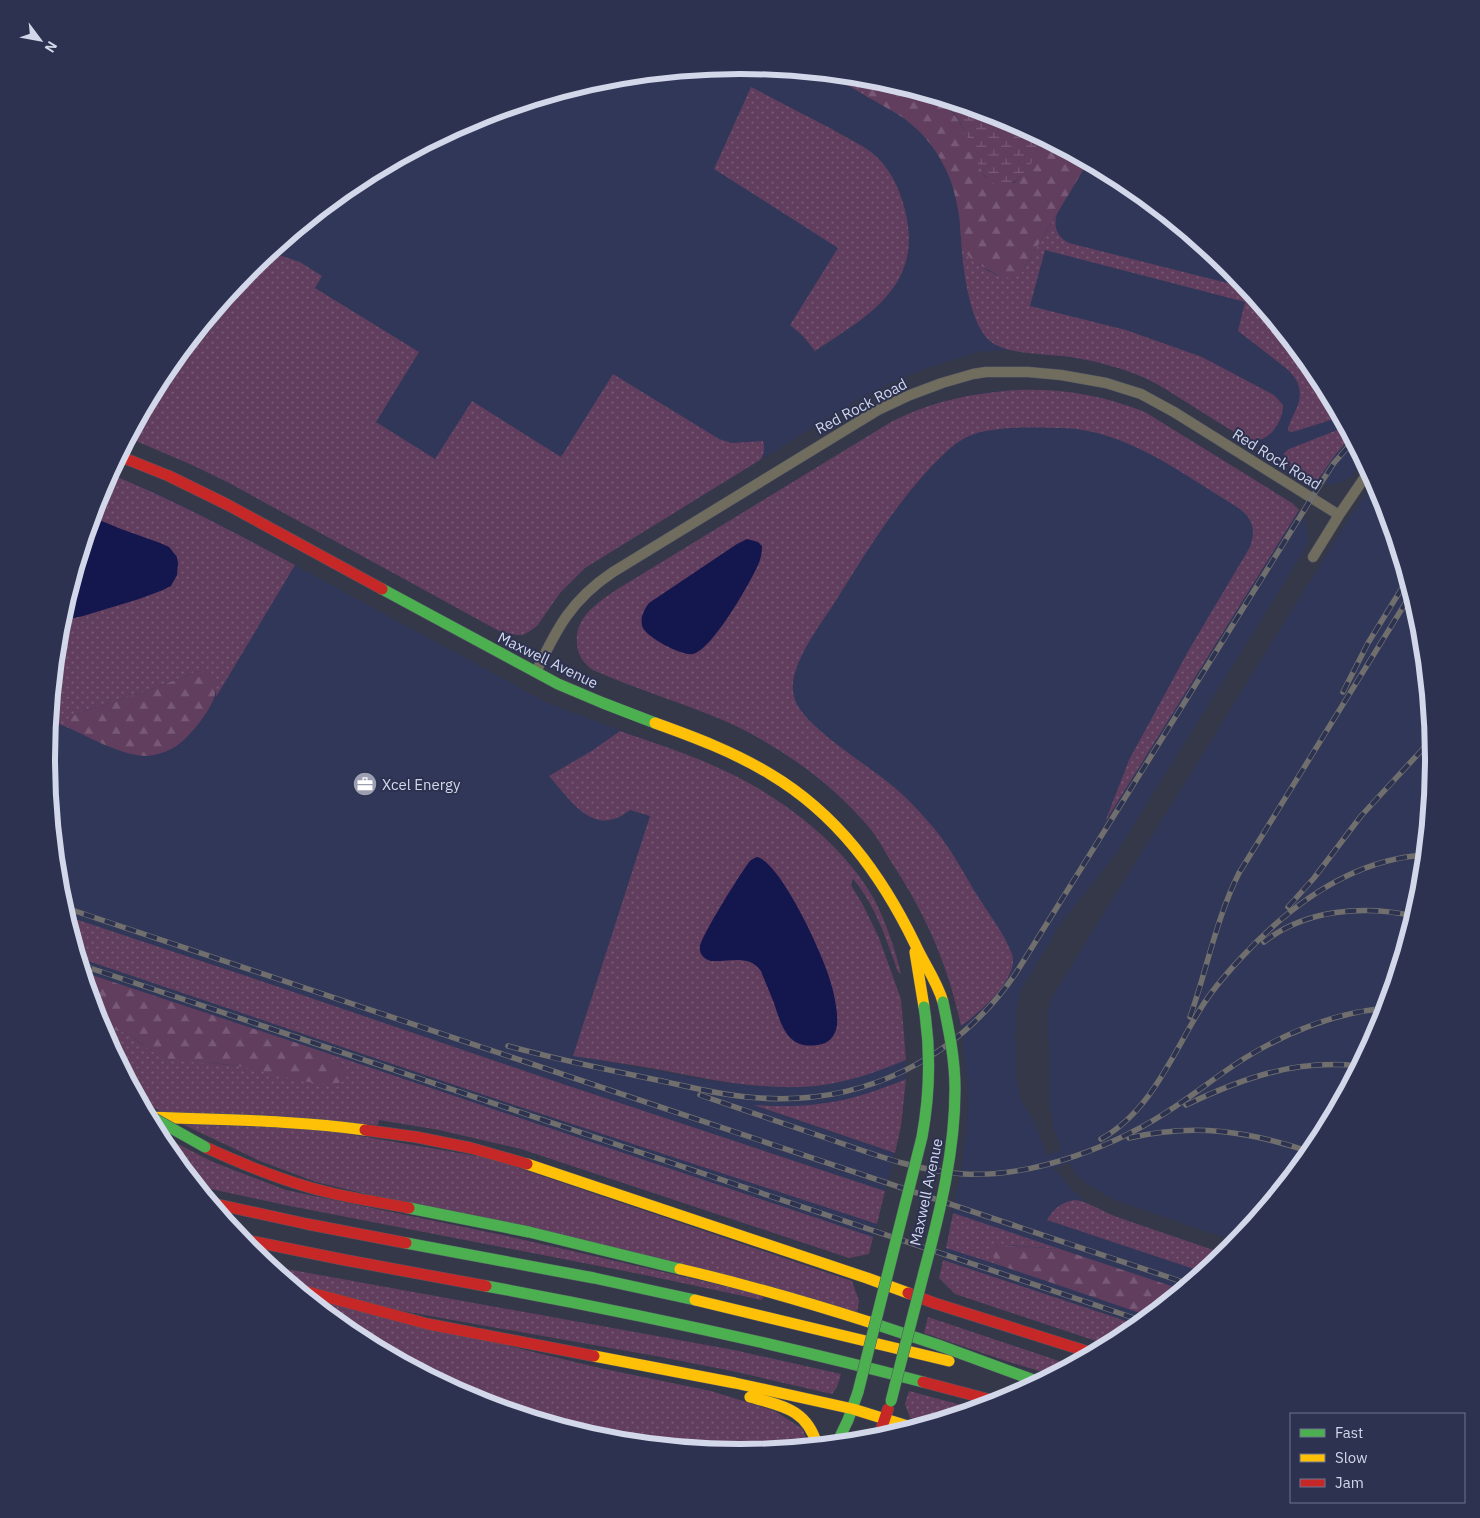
<svg xmlns="http://www.w3.org/2000/svg" width="1480" height="1518" viewBox="0 0 1480 1518" font-family="'IBM Plex Sans',sans-serif">
	<style>
		.built { fill: #303758 }
		.grass { fill: url(#grass-dots) }
		.forest { fill: url(#forest-firs) }
		.wetland { fill: url(#wetland-marsh) }
		.water { fill: #14164e }
		.lines { fill: none; stroke-linecap: round; stroke-linejoin: round }
		.street-casing { stroke: #525564; stroke-width: 11 }
		.fast-casing { stroke: #525564; stroke-width: 12 }
		.slow-casing { stroke: #525564; stroke-width: 12 }
		.jam-casing { stroke: #525564; stroke-width: 12 }
		.street { stroke: #706c5e; stroke-width: 10 }
		.fast { stroke: #4caf50; stroke-width: 11 }
		.slow { stroke: #ffc107; stroke-width: 11 }
		.jam { stroke: #c62828; stroke-width: 11 }
		.rail-casing { stroke: #706f6e; stroke-width: 5.5 }
		.rail { stroke: #2c3250; stroke-width: 4; stroke-dasharray: 11; stroke-linecap: butt }
		.fast-bridge-casing { stroke: #525564; stroke-width: 12; stroke-linecap: butt }
		.fast-bridge { stroke: #4caf50; stroke-width: 11 }
		.labels { text-anchor: middle; dominant-baseline: central; stroke-width: 4; stroke-linejoin: round; paint-order: stroke }
		.street-label { font-size: 15px; fill: #d2d7ea; stroke: #2c3250 }
		.poi-label { font-size: 15px; fill: #d2d7ea; stroke: #2c3250; text-anchor: start }
		.rim { fill: none; stroke: #d2d7ea; stroke-width: 6 }
	</style>
	<defs>
		<pattern id="grass-dots" width="8" height="8" patternUnits="userSpaceOnUse" patternTransform="scale(1.25)"><rect width="8" height="8" fill="#613e5e"/><path d="M2 2h.1M6 6h.1" fill="none" stroke="#775975" stroke-width="1.8" stroke-linecap="round"/></pattern>
		<pattern id="forest-firs" width="22" height="20" patternUnits="userSpaceOnUse" patternTransform="scale(1.25)"><rect width="22" height="20" fill="#613e5e"/><path d="M5 1l3.5 6h-7zM16 11l3.5 6h-7z" fill="#775975"/></pattern>
		<pattern id="wetland-marsh" width="20" height="14" patternUnits="userSpaceOnUse" patternTransform="scale(1.25)"><rect width="20" height="14" fill="#613e5e"/><path d="M1 5h8M5 5V1M11 12h8M15 12V8" fill="none" stroke="#775975"/></pattern>
	</defs>
	<rect width="100%" height="100%" fill="#343848"/>
	<!-- built -->
	<path class="built" d="M740 65 855 77 1077 156 1126 182 1231 269 1317 374 1364 462 1350 477 1341 482 1330 485 1316 482 1306 477 1158 385 1132 373 1103 363 1066 357 1007 350 978 352 924 369 886 385 851 404 585 568 560 593 533 629 523 635H516L504 633 493 628 229 483 192 465 129 438 163 373 250 268 355 182 475 118 605 79Z
		M1015 390H1044L1093 396 1120 403 1145 412 1292 503 1302 514 1305 520 1308 536 1307 544 1303 552 1115 855 1063 920 1021 989 1017 1005 1015 1032 1017 1084 1021 1100 1036 1126 1047 1156 1062 1150 1054 1129 1050 1109 1048 1013 1052 997 1348 520 1375 482 1381 494 1420 624 1434 759 1420 895 1381 1025 1317 1145 1237 1242 1115 1200 1087 1184 1077 1175 1069 1163 1054 1168 1073 1191 1086 1202 1101 1211 1117 1217 1225 1254 1138 1325 943 1260 963 1160 967 1125 968 1094 963 1036 955 999 942 959 931 930 916 900 874 833 847 804 810 772 783 753 745 731 956 398 986 392Z
		M110 474 163 496 221 525 542 700 566 710 681 753 584 1057 714 1081 761 1086 788 1087 816 1086 853 1079 906 1060V1079L863 1096 814 1106 780 1107 756 1106 895 1153 885 1191 569 1086 264 982 66 916 60 894 46 759 60 623 99 493Z
		M79 958 496 1099 877 1224 873 1237 83 972Z"/>
	<!-- grass -->
	<path class="grass" d="M829 74 863 77C862 88 868 95 876 102Z
		M751 87C778 101 805 115 832 129 845 137 859 143 871 152 890 167 899 187 905 210 924 286 869 315 815 351L803 336 790 325 838 248 714 169Z
		M1057 214C1053 227 1057 237 1069 243L1247 288 1317 374 1340 417 1296 431 1291 432 1288 431C1288 425 1291 421 1293 416 1303 397 1303 384 1287 369L1238 331 1245 302 1045 250 1030 306 1126 330 1202 357 1274 395 1283 405C1283 420 1272 439 1255 441 1251 442 1247 439 1244 438 1224 426 1205 414 1186 402 1173 394 1160 385 1147 379 1123 368 1096 361 1070 357 1049 354 1006 355 990 341 969 324 962 264 961 237 962 243 963 248 966 252 971 260 993 276 1002 276 1008 276 1016 273 1022 272Z
		M270 252 300 262 322 276 315 288 419 352 376 422 435 459 472 401 561 457 613 374 719 439 732 443 763 441C765 448 764 455 760 460L585 568 560 593 537 626 530 631 523 635H516L499 631 229 483 192 465 129 438 163 373 250 268Z
		M1015 390C1060 388 1103 395 1145 412L1292 503 1299 510 1105 822 1129 760 1141 738 1190 648 1250 547C1256 529 1253 518 1237 507 1184 475 1127 430 1063 428 1038 427 990 426 969 436 953 443 941 457 929 469 892 509 864 556 835 602 822 622 803 647 796 670 792 680 792 690 795 700 805 727 866 764 889 783 907 797 923 815 937 832 953 852 965 876 979 898 990 916 1004 933 1011 952 1013 956 1013 958 1013 963 1010 986 979 1013 961 1026 948 964 925 913 890 860 884 850 879 840 872 831 836 787 788 752 738 727 691 705 640 691 593 670 584 664 578 656 577 644 574 618 597 603 616 590L891 422C933 401 968 394 1015 390Z
		M1345 427 1351 437 1336 454 1316 482 1288 465 1284 460V453L1289 449Z
		M110 474C174 500 234 532 295 565L216 697V684L208 675 198 671 147 691 73 715 68 720V726L71 729 50 720 60 623 99 493Z
		M620 731C654 743 690 754 723 770 780 796 843 843 874 899 886 922 895 949 901 974L898 972C887 941 875 904 853 879L851 885 863 905 879 938 901 999 906 1060C876 1072 847 1083 815 1086 761 1091 708 1079 656 1069 628 1064 600 1060 573 1056L650 816 630 810C594 839 571 801 549 776L593 750Z
		M66 916 264 982 569 1086 885 1191 877 1224 496 1099 79 958Z
		M101 1028 123 1032 129 1035 152 1051 168 1059 240 1066 318 1082 333 1083 345 1074 342 1064 318 1050 873 1237 869 1254 849 1258 521 1149 439 1130 379 1120 378 1125 161 1112 138 1098Z
		M906 1079 901 1126 895 1153 754 1105C814 1109 850 1102 906 1079Z
		M182 1124 320 1129 489 1158 852 1281 859 1301 857 1312 316 1182 260 1161Z
		M157 1133 213 1162 286 1190 507 1236 763 1295 762 1300 640 1274 290 1206 197 1186 163 1144Z
		M1075 1200C1090 1202 1103 1212 1117 1217L1225 1254 1203 1272 1047 1220C1054 1208 1062 1202 1075 1200Z
		M953 1213 1060 1249 1007 1245 996 1261 1002 1266 946 1248Z
		M943 1260 1138 1325 1125 1336 1108 1345 955 1294 939 1278Z
		M270 1266 734 1350 841 1374 837 1387 832 1394 732 1371 661 1357 380 1307 286 1280Z
		M308 1297 600 1368 711 1391 775 1411 803 1429 808 1446 740 1453 604 1439 474 1400 354 1336Z
		M928 1317 1071 1365 1053 1375 1006 1361 924 1333Z
		M909 1391 976 1409 930 1423 910 1418 905 1404Z"/>
	<!-- forest -->
	<path class="forest" d="M863 77 876 79 934 96C966 118 969 145 985 177L1014 183C1027 171 1040 154 1038 135L1088 162 1022 272C1012 279 1004 279 994 273 984 268 972 261 966 253 959 243 961 227 959 215 956 199 953 183 945 168 935 146 917 126 897 114 888 108 876 103 868 95 864 90 862 84 863 77Z
		M198 671C242 676 194 733 179 744 170 751 158 755 147 756 123 756 93 739 71 729L68 726V720L73 715 147 691Z
		M83 972 318 1050C327 1055 350 1063 345 1078 343 1082 340 1083 336 1083 304 1086 269 1071 238 1066 215 1062 192 1064 169 1059 154 1056 144 1043 130 1036 121 1030 111 1030 101 1028Z
		M999 1245 1060 1249 1174 1287 1180 1291 1149 1316 1002 1266 996 1261 991 1253 995 1246Z"/>
	<!-- wetland -->
	<path class="wetland" d="M934 96 1006 118 1038 135C1041 156 1022 183 1002 187 977 182 973 144 961 124 955 112 944 103 934 96Z"/>
	<!-- water -->
	<path class="water" d="M92 517 121 529 160 543 169 547 177 557 178 563 177 575 171 586 163 590 139 599 83 616 60 621Z
		M747 539 758 542 762 546C762 552 761 559 758 565 750 583 712 650 693 654 682 656 648 638 643 628 639 619 644 610 649 603L737 544Z
		M757 857C781 862 827 962 832 987 835 998 838 1013 837 1025 836 1033 831 1042 822 1044 789 1052 782 1028 774 1003 770 992 765 982 761 971 749 954 730 962 711 961 704 959 699 954 700 947 701 936 742 871 750 861 754 858 753 859 757 857Z"/>
	<g class="lines">
		<!-- street casing -->
		<g class="street-casing">
			<path id="street" d="M1313 557 1339 515 1369 471
				M536 672C557 628 571 600 613 572L878 410 910 395 942 383 973 374 986 372H1028L1061 375 1106 383 1141 394 1174 412 1339 515"/>
		</g>
		<!-- fast casing -->
		<g class="fast-casing">
			<path id="fast" d="M382 589 558 684 603 703 655 723
				M409 1208 529 1232 680 1269
				M406 1243 594 1278 695 1300
				M486 1286C633 1313 779 1344 923 1382
				M869 1322 938 1345 1039 1382
				M837 1443 848 1420 858 1392"/>
		</g>
		<!-- slow casing -->
		<g class="slow-casing">
			<path id="slow" d="M655 723C694 737 734 752 770 774 837 814 881 874 915 944 924 964 937 981 943 1002
				M915 952 924 1007
				M148 1117C220 1120 294 1120 365 1130
				M527 1164 867 1278 908 1293
				M680 1269C744 1284 806 1302 869 1322
				M695 1300 949 1361
				M594 1356 735 1383 853 1409 914 1428
				M750 1397C782 1406 807 1409 817 1445"/>
		</g>
		<!-- jam casing -->
		<g class="jam-casing">
			<path id="jam" d="M119 456 169 476 228 505 382 589
				M365 1130 416 1137 471 1148 527 1164
				M205 1147C242 1164 280 1180 319 1190 348 1198 379 1202 409 1208
				M211 1203 307 1224 406 1243
				M241 1239 345 1260 486 1286
				M297 1289 428 1324 594 1356
				M908 1293 934 1303 1092 1353
				M923 1382 999 1402
				M878 1439 888 1409"/>
		</g>
		<!-- street -->
		<use href="#street" class="street"/>
		<!-- fast -->
		<use href="#fast" class="fast"/>
		<!-- slow -->
		<use href="#slow" class="slow"/>
		<!-- jam -->
		<use href="#jam" class="jam"/>
		<!-- rail casing -->
		<g class="rail-casing">
			<path id="rail" d="M1343 692 1368 643 1407 580
				M63 907 1189 1284
				M1288 907 1314 878 1361 816 1432 739
				M1264 942C1306 909 1364 905 1414 916
				M81 965 1143 1321
				M1190 1017C1207 969 1216 919 1239 873L1411 594
				M508 1046C555 1059 603 1069 652 1079 687 1086 723 1096 760 1098 864 1105 957 1059 1016 973L1321 483 1334 463 1353 441
				M700 1095C744 1110 788 1125 832 1140 875 1155 918 1171 964 1174 1034 1178 1119 1145 1176 1106 1200 1090 1221 1073 1245 1058 1289 1031 1334 1013 1386 1008
				M1186 1105C1243 1078 1295 1059 1359 1066
				M1129 1138C1195 1123 1248 1131 1311 1152
				M1101 1139C1151 1111 1172 1055 1201 1008 1212 990 1226 974 1241 958 1289 906 1351 860 1424 855"/>
		</g>
		<!-- rail -->
		<use href="#rail" class="rail"/>
		<!-- fast-bridge casing -->
		<g class="fast-bridge-casing">
			<path id="fast-bridge" d="M148 1115 205 1147
				M858 1392 922 1137C930 1093 931 1051 924 1007
				M891 1401C902 1358 913 1315 924 1272 940 1212 955 1151 955 1089 955 1059 949 1031 943 1002"/>
		</g>
		<!-- fast-bridge -->
		<use href="#fast-bridge" class="fast-bridge"/>
	</g>
	<!-- icons -->
	<defs>
		<g id="office-disc" transform="scale(1.25)"><circle r="9.5" fill="#9b9fb1" stroke="#2c3250"/><path d="M-6-3h4V-5.5h4V-3h4V5H-6ZM-1-4.5V-3h2v-1.5ZM-6 0V1H6V0Z" fill="#fff"/></g>
	</defs>
	<g fill-rule="evenodd">
		<use href="#office-disc" x="365" y="784"/>
	</g>
	<g class="labels">
		<!-- street labels -->
		<g class="street-label">
			<text transform="translate(861 406) rotate(-28)">Red Rock Road</text>
			<text transform="translate(1277 459) rotate(32)">Red Rock Road</text>
			<text transform="translate(548 660) rotate(26)">Maxwell Avenue</text>
			<text transform="translate(926 1192) rotate(-78)">Maxwell Avenue</text>
		</g>
		<!-- poi labels -->
		<g class="poi-label">
			<text x="382" y="784">Xcel Energy</text>
		</g>
	</g>
	<!-- crop -->
	<path d="M0 0H1480V1518H0ZM55 759a685 685 0 1 1 1370 0a685 685 0 1 1-1370 0Z" fill="#2c3250" fill-rule="evenodd"/>
	<path class="rim" d="M55 759a685 685 0 1 1 1370 0a685 685 0 1 1-1370 0Z"/>
	<!-- legend -->
	<rect x="1290" y="1413" width="175" height="90" fill="#2c3250" stroke="#6e748e"/>
	<rect x="1300" y="1429" width="25" height="8" fill="#4caf50" stroke="#6e748e"/>
	<text x="1335" y="1438" font-size="15" fill="#d2d7ea">Fast</text>
	<rect x="1300" y="1454" width="25" height="8" fill="#ffc107" stroke="#6e748e"/>
	<text x="1335" y="1463" font-size="15" fill="#d2d7ea">Slow</text>
	<rect x="1300" y="1479" width="25" height="8" fill="#c62828" stroke="#6e748e"/>
	<text x="1335" y="1488" font-size="15" fill="#d2d7ea">Jam</text>
	<!-- north arrow -->
	<g transform="translate(40 40) rotate(122)" stroke="#2c3250" stroke-width="4" paint-order="stroke">
	<path d="M0-4L9 19L0 12L-9 19Z" fill="#d2d7ea"/>
	<text y="-8" font-size="14" font-weight="bold" text-anchor="middle" fill="#d2d7ea">N</text>
	</g>
</svg>
